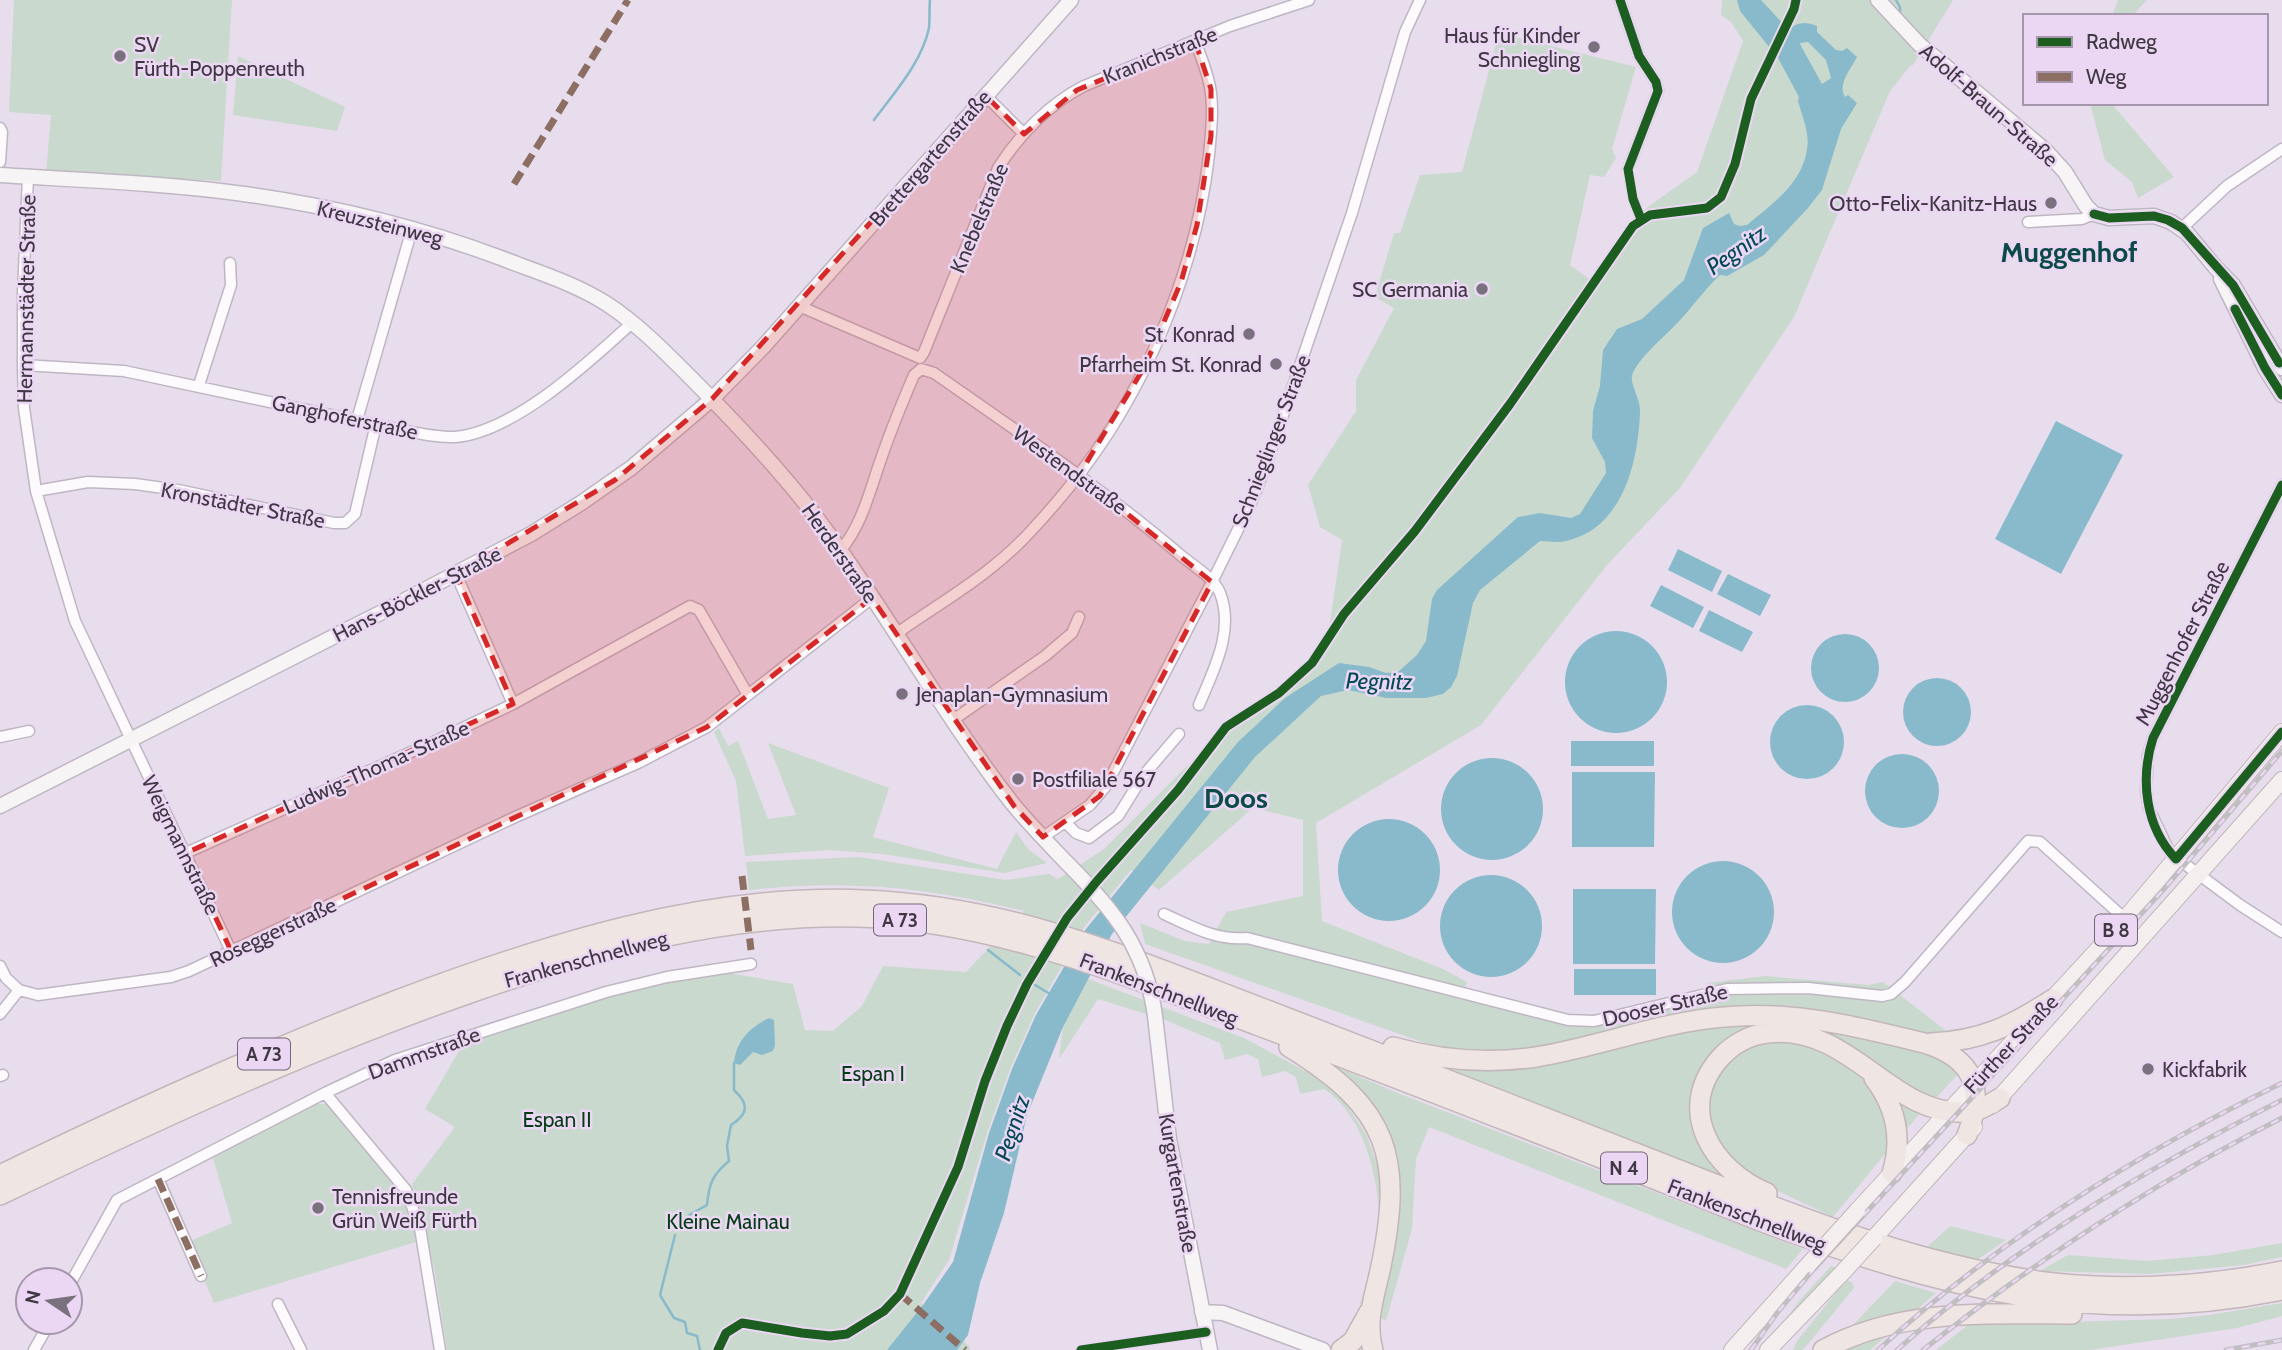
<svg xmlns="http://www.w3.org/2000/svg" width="2282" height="1350" viewBox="0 0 2282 1350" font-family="Cabin,sans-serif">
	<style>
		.green { fill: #c9d9cd }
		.water { fill: #89bacb; fill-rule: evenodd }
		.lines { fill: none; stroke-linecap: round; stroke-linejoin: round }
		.stream { stroke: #89bacb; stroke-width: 2.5 }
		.street-casing { stroke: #bfb6c3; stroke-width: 13 }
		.secondary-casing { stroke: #bfb6c3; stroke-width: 17 }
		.primary-casing { stroke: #c2b6ba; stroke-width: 18 }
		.highway-casing { stroke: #c2b6ba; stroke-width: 22 }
		.street { stroke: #fcfafc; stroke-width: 10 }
		.secondary { stroke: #f7f4f6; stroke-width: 14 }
		.primary { stroke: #f4eeee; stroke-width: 16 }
		.highway { stroke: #efe6e4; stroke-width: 19 }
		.rail-casing { stroke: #c1bec2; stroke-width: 5 }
		.rail { stroke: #ebd7f3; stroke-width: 2.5; stroke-dasharray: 8; stroke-linecap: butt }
		.secondary-bridge-casing { stroke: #bfb6c3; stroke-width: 17; stroke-linecap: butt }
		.primary-bridge-casing { stroke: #c2b6ba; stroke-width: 18; stroke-linecap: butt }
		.secondary-bridge { stroke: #f7f4f6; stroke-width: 14 }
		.primary-bridge { stroke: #f4eeee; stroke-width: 16 }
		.quiet { stroke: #8d6e63; stroke-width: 7; stroke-dasharray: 14 7; stroke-linecap: butt }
		.cycleway-casing { stroke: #ebd7f3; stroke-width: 13 }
		.cycleway { stroke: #1b5e20; stroke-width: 9 }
		.marked { fill: #d62828; fill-opacity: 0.2; stroke: #d62828; stroke-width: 5; stroke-dasharray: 14 9; stroke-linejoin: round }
		.poi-dot { fill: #7a717e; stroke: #ebd7f3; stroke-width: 2.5 }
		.labels { text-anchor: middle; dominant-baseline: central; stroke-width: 5; stroke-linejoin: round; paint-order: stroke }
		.shield { fill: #ebd7f3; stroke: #736777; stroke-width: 2 }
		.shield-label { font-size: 19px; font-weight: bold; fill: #3f3742 }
		.poi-label { font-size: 21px; fill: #3f3742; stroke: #ebd7f3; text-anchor: end }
		.street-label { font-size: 21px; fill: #3f3742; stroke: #ebd7f3 }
		.park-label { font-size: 21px; fill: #043c14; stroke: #ebd7f3 }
		.water-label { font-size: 23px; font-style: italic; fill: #024956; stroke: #ebd7f3 }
		.district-label { font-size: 28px; font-weight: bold; fill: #0b4a47; stroke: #ebd7f3 }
	</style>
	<rect width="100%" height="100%" fill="#e8dded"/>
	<!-- green -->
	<path class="green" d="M14 0H232L221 181 46 172 51 115 9 112Z
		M1722 0H1953L1913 65 1910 66 1890 91 1794 317 1680 488 1607 565 1481 725 1316 823 1322 921 1443 969 1467 982 1460 998 1561 1022 1708 997 1707 983 1765 976 1868 985 1883 982 1954 1037H1932L1800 1013 1513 1054H1456L1145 944 1140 923 1185 941 1209 944 1226 912 1303 896V820L1253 808 1159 890 1131 870 1085 926 1035 1013 1011 1067 988 1130 949 1260 921 1303 970 1347 969 1350H447L434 1267 412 1184 455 1127 425 1109 466 1039 589 1001 648 986 728 973 793 984 805 1030 833 1031 862 1006 883 966 966 972 1024 911C929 887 846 879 749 890L746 862 859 857 1006 880 1049 874 1058 879 1104 849 1233 720 1276 692 1309 663 1330 623 1342 540 1320 527 1308 485 1356 411V380L1394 308 1375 297 1394 233H1400L1420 175 1462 172 1499 33 1636 67 1612 149 1616 158 1604 177 1590 175 1570 265 1592 281 1631 222 1648 207 1697 172 1743 41 1731 22 1721 15Z
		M2118 0H2147L2132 16H2112Z
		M238 56 345 107 337 131 233 115Z
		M2090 103H2111L2174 177 2138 198 2132 182 2105 160Z
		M719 728 728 746 738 741 768 819 796 815 768 743 889 788 873 837 997 869 1016 832 1029 850 1047 863 1004 873 882 854 829 850 745 856 736 781 714 732Z
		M1088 979 1244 1038 1322 1080 1340 1095 1366 1134 1376 1161 1390 1153 1330 1064 1400 1094 1803 1249 1786 1269 1429 1127 1416 1159 1412 1229 1386 1321 1360 1304C1366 1286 1375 1266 1378 1247 1384 1197 1369 1118 1324 1089L1300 1094 1296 1077 1285 1071 1262 1077 1258 1059 1247 1054 1225 1060 1220 1043 1165 1020 1098 999 1059 1059 1063 1026Z
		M1788 1022 1917 1047 1962 1070 1932 1102 1865 1059 1754 1032 1696 1100 1741 1183 1447 1069 1448 1067 1685 1028Z
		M1771 1040 1799 1041 1848 1061 1878 1094 1894 1143 1833 1217 1753 1179 1731 1161 1715 1136 1707 1109 1716 1074 1742 1049Z
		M1890 1091 1923 1110 1903 1133Z
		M315 1104H331L402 1192 419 1241 214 1303 188 1242 232 1223 213 1158Z
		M1950 1226 2006 1240 1977 1260 1927 1247Z
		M2282 1243V1257L2244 1265 2150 1274 2040 1271 2068 1255 2147 1261 2213 1255Z
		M1831 1266 1837 1268 1766 1345 1800 1300Z
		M1846 1280 1852 1282 1854 1288 1803 1350H1793L1797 1341Z
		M1895 1281 1936 1293 1870 1350H1837L1852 1326Z
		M2282 1303V1316L2237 1328 2090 1350H1936L1968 1325 2171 1319 2209 1315Z"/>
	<!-- water -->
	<path class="water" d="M1737 0H1761L1788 29C1799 22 1805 21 1817 26V32L1836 50 1842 51 1847 48 1857 57C1851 69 1837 84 1845 97L1848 95 1857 103 1841 129 1822 190 1808 208 1764 255 1727 276 1720 275C1705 289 1694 305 1681 319 1669 333 1636 359 1632 376 1630 384 1641 400 1640 412 1638 463 1623 528 1566 541 1558 543 1548 541 1540 541L1480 590 1473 603 1457 676 1451 687 1443 694 1426 698H1386L1348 690 1321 696 1255 757 1112 934 1063 1027 1027 1115 1004 1213 980 1283 968 1335 957 1350H887L923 1305 953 1262 989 1133 1012 1069 1036 1015 1086 929 1238 742 1285 698 1339 663 1369 667 1386 673 1398 672 1417 655 1426 641 1432 599 1437 590 1518 517 1540 513 1571 518 1580 514 1606 473 1605 462 1592 438 1593 411 1600 386 1603 350 1617 329 1642 319 1684 280 1703 228 1729 213 1734 224 1740 226 1747 225C1771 205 1803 183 1807 149 1810 133 1802 116 1798 101L1799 97 1778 58 1740 11ZM1808 42 1826 60 1831 78 1822 84 1801 46 1800 43Z
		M2056 421 2123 455 2061 574 1995 539Z
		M1678 549 1722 571 1712 592 1668 570Z
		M1728 574 1771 595 1760 616 1717 594Z
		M1661 585 1704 607 1693 628 1650 606Z
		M1709 610 1753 632 1742 652 1699 631Z
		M1565 682a51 51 0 1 1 102 0a51 51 0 1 1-102 0Z
		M1811 668a34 34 0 1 1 68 0a34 34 0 1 1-68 0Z
		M1903 712a34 34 0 1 1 68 0a34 34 0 1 1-68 0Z
		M1770 742a37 37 0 1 1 74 0a37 37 0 1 1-74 0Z
		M1571 741H1654V766H1571Z
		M1865 791a37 37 0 1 1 74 0a37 37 0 1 1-74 0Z
		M1441 809a51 51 0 1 1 102 0a51 51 0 1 1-102 0Z
		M1572 772H1655L1654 847H1572Z
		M1338 870a51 51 0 1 1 102 0a51 51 0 1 1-102 0Z
		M1672 912a51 51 0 1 1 102 0a51 51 0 1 1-102 0Z
		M1440 926a51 51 0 1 1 102 0a51 51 0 1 1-102 0Z
		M1573 889H1656L1655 964H1573Z
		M1574 969H1656V995H1574Z
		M769 1018 774 1020 775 1045 773 1051 762 1055 753 1052 740 1065 734 1063C736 1041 749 1028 769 1018Z"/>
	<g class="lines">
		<!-- stream -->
		<path class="stream" d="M1896 0 1900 7V16
			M874 120C894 93 922 62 929 28 930 19 929 9 930 0
			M988 950 1020 975
			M1035 985 1050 994
			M679 1224 691 1214 707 1205C709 1184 712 1175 729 1161L727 1146 731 1125C750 1113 748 1103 734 1090V1063
			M675 1235 660 1295 674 1318 685 1322 687 1333 697 1336 700 1350"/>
		<!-- street casing -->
		<g class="street-casing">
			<path id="street" d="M1620 0 1639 56 1656 82 1658 91 1628 169
				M985 95 1024 134
				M0 128 2 132 0 162
				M28 177 23 292V365L24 408 36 491 75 621 231 951
				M2028 222 2082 219 2094 214
				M2182 228 2227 186 2282 149
				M799 306 920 358 924 352 998 168C1019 135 1049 104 1084 86L1230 26 1309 0
				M23 365 124 371 387 427C409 431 433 438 455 437 515 432 590 361 633 322
				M199 385 231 285 230 263
				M357 420 412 229
				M2282 485 2153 738 2148 755 2146 790 2149 809 2170 853 2240 905 2282 932
				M36 491 88 482 135 484 178 490 334 523H345L355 514 376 424
				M840 551C862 525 869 493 880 462 890 432 902 403 914 375L921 369 934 373C1017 431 1101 488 1178 553 1190 564 1214 577 1220 593 1235 631 1213 671 1199 705
				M456 574 513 704
				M896 634C941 602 992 574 1030 532 1059 501 1086 468 1109 432 1161 350 1198 253 1209 155 1211 134 1214 108 1210 87 1207 71 1201 56 1195 41
				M953 720 1045 656 1072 633 1079 617
				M0 737 29 731
				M1065 822 1076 833 1089 838 1118 816 1143 776 1179 734
				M1043 837 1090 805 1106 786 1212 582 1252 501 1267 462 1352 213 1405 32 1420 0
				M186 853 429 744 513 704 690 606 699 610 748 695
				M1164 914C1191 926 1216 941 1247 938L1568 1020 1594 1021 1727 989 1808 988 1882 996 1891 994 1905 982 2028 841 2040 842 2125 919
				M0 966 6 978 19 990
				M19 990 38 995 171 977 189 971 513 818 638 763 707 727 872 598
				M0 1014 19 990
				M0 1076 3 1075
				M325 1093 406 1190 420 1228 440 1350
				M158 1179 201 1276
				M70 1284 117 1200 325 1093 395 1060 606 992 667 977 751 964
				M278 1304 301 1350
				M34 1350 50 1322"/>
		</g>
		<!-- secondary casing -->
		<g class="secondary-casing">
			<path id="secondary" d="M1878 0 1919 44 2045 150 2065 172 2086 206 2094 214 2109 218 2154 216 2171 222 2187 233 2216 268 2233 285 2282 368
				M0 175C81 180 163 183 244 194 331 206 418 227 501 258 537 272 574 283 607 304 639 325 666 353 693 380 741 428 788 478 828 533 892 621 945 717 1012 803 1029 824 1048 843 1067 863
				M2221 279 2265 368 2282 395
				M0 806 392 607 531 534 581 503 631 468 712 399 763 347 1071 0
				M1155 1016 1169 1139 1210 1350
				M1202 1312 1223 1313 1323 1350"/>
		</g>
		<!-- primary casing -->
		<g class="primary-casing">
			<path id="primary" d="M1993 1105 2282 780
				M1857 1211 2114 932 2282 732
				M1874 1238 1974 1127
				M1732 1350 1809 1264
				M1768 1350 1844 1271"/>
		</g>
		<!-- highway casing -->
		<g class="highway-casing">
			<path id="highway" d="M1931 1043C1981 1041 2011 1026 2053 999
				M1289 1047C1390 1109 1404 1157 1380 1271 1374 1297 1365 1323 1373 1350
				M1393 1047C1439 1060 1488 1064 1536 1057 1599 1047 1660 1022 1724 1017 1791 1010 1859 1027 1924 1043 1973 1058 1986 1088 1967 1135
				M1874 1078C1896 1107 1903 1138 1892 1173
				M0 1175C130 1112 262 1052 397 1000 546 944 704 893 865 900 1002 906 1111 950 1236 998 1371 1049 1506 1103 1641 1155 1775 1207 1910 1266 2054 1283 2130 1291 2207 1286 2282 1271
				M1767 1193C1712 1170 1674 1109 1721 1057 1733 1044 1750 1035 1767 1033 1851 1023 1891 1117 1966 1112 1979 1112 1990 1104 2000 1098
				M0 1195C155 1121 311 1048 473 992 597 949 725 914 857 917 1001 921 1130 978 1262 1027 1429 1090 1594 1155 1760 1221 1939 1287 2090 1329 2282 1290
				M1341 1350 1353 1341 1369 1312
				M1823 1350C1900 1308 1987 1314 2072 1314"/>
		</g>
		<!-- street -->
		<use href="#street" class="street"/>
		<!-- secondary -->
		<use href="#secondary" class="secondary"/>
		<!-- primary -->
		<use href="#primary" class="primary"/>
		<!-- highway -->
		<use href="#highway" class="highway"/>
		<!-- rail casing -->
		<g class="rail-casing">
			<path id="rail" d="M1751 1350 1777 1313 1814 1269 2165 888 2282 751
				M1878 1350C1998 1240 2136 1154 2282 1083
				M1897 1350C2011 1248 2146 1169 2282 1100
				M1923 1350C2034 1262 2155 1182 2282 1118
				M2226 1350 2282 1340"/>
		</g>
		<!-- rail -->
		<use href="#rail" class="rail"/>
		<!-- secondary-bridge casing -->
		<g class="secondary-bridge-casing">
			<path id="secondary-bridge" d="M1067 863C1113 909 1146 949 1155 1016"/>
		</g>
		<!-- primary-bridge casing -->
		<g class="primary-bridge-casing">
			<path id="primary-bridge" d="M1809 1264 1857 1211
				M1844 1271 1874 1238"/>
		</g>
		<!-- secondary-bridge -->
		<use href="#secondary-bridge" class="secondary-bridge"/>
		<!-- primary-bridge -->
		<use href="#primary-bridge" class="primary-bridge"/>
		<!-- quiet -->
		<path class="quiet" d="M514 184 628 0
			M742 876 751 950
			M158 1179 201 1276
			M900 1294 965 1350"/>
		<!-- cycleway casing -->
		<g class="cycleway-casing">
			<path id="cycleway" d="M1620 0 1639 56 1656 82 1658 91 1628 169 1633 199 1641 219
				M2094 214 2109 218 2154 216 2168 220 2182 228 2233 285 2279 363
				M2235 309 2265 368 2282 395
				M2282 485 2153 738C2140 779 2145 827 2176 859L2282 732
				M718 1350 726 1333 742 1323 802 1333 830 1336 847 1334 884 1311 900 1294 958 1167 985 1081 1007 1026 1027 984 1067 918 1097 881 1178 790 1226 727 1279 693 1312 663 1344 614 1415 531 1510 404 1633 226 1650 215 1707 208 1721 197 1735 164 1751 99 1794 9 1796 0
				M1081 1350 1206 1332"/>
		</g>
		<!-- cycleway -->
		<use href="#cycleway" class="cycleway"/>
	</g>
	<!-- marked area -->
	<path class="marked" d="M1195 41 1211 89V136L1197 225 1181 282 1145 366 1079 475 1212 582 1100 796 1043 837 1014 806 872 598 707 727 231 951 186 853 513 704 456 574 615 480 712 399 985 95 1024 134 1077 90Z"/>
	<!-- markers -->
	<g class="poi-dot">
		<circle cx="1594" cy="47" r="7"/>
		<circle cx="120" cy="56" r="7"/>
		<circle cx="2051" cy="203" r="7"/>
		<circle cx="1482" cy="289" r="7"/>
		<circle cx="1249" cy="334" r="7"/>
		<circle cx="1276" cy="364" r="7"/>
		<circle cx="902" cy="694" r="7"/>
		<circle cx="1018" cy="779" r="7"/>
		<circle cx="2148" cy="1069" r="7"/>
		<circle cx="318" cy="1208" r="7"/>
	</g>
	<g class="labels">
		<!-- shield labels -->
		<g class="shield">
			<rect x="874" y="904.5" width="52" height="31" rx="5"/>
			<rect x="2095" y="914.5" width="42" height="31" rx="5"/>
			<rect x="238" y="1038.5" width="52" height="31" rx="5"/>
			<rect x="1601" y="1152.5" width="46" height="31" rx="5"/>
		</g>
		<g class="shield-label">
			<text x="900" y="920">A 73</text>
			<text x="2116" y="930">B 8</text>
			<text x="264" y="1054">A 73</text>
			<text x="1624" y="1168">N 4</text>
		</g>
		<!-- poi labels -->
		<g class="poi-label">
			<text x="1580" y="35">Haus für Kinder<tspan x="1580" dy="24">Schniegling</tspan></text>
			<text x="134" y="44" text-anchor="start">SV<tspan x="134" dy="24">Fürth-Poppenreuth</tspan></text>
			<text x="2037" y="203">Otto-Felix-Kanitz-Haus</text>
			<text x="1468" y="289">SC Germania</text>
			<text x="1235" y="334">St. Konrad</text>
			<text x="1262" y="364">Pfarrheim St. Konrad</text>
			<text x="916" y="694" text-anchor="start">Jenaplan-Gymnasium</text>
			<text x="1032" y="779" text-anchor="start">Postfiliale 567</text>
			<text x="2162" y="1069" text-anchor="start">Kickfabrik</text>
			<text x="332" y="1196" text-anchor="start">Tennisfreunde<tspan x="332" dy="24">Grün Weiß Fürth</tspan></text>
		</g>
		<!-- street labels -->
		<g class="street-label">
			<text transform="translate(1160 55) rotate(-22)">Kranichstraße</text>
			<text transform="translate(1989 105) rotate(41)">Adolf-Braun-Straße</text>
			<text transform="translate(930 158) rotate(-49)">Brettergartenstraße</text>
			<text transform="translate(979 218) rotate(-67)">Knebelstraße</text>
			<text transform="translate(380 223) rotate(14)">Kreuzsteinweg</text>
			<text transform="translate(26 299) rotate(-89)">Hermannstädter Straße</text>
			<text transform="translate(345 417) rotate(12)">Ganghoferstraße</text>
			<text transform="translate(1271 441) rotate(-69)">Schnieglinger Straße</text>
			<text transform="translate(1070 470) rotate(36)">Westendstraße</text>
			<text transform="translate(243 505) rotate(11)">Kronstädter Straße</text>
			<text transform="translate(840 553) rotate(55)">Herderstraße</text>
			<text transform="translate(417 594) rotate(-27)">Hans-Böckler-Straße</text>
			<text transform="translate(2182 643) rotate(-63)">Muggenhofer Straße</text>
			<text transform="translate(376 767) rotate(-24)">Ludwig-Thoma-Straße</text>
			<text transform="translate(181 845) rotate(64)">Weigmannstraße</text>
			<text transform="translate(273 932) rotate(-25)">Roseggerstraße</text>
			<text transform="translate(586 959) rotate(-15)">Frankenschnellweg</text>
			<text transform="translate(1159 989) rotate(21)">Frankenschnellweg</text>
			<text transform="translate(1665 1005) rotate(-13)">Dooser Straße</text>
			<text transform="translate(2011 1044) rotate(-47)">Fürther Straße</text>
			<text transform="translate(424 1053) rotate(-20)">Dammstraße</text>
			<text transform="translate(1178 1183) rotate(80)">Kurgartenstraße</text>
			<text transform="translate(1747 1215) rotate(21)">Frankenschnellweg</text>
		</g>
		<!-- park labels -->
		<g class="park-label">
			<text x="873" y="1073">Espan I</text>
			<text x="557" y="1119">Espan II</text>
			<text x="728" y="1221">Kleine Mainau</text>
		</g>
		<!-- water labels -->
		<g class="water-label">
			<text transform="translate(1736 250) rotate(-35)">Pegnitz</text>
			<text transform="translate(1379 681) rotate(1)">Pegnitz</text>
			<text transform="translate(1012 1128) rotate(-72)">Pegnitz</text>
		</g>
		<!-- district labels -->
		<g class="district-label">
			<text x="2069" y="252">Muggenhof</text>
			<text x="1236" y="798">Doos</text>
		</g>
	</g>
	<!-- legend -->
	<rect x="2023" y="14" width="245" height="91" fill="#ebd7f3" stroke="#a697ac" stroke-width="2"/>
	<rect x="2037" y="37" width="35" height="10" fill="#1b5e20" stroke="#a697ac" stroke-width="2"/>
	<text x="2086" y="49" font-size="21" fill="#3f3742">Radweg</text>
	<rect x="2037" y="72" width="35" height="10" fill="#8d6e63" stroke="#a697ac" stroke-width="2"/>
	<text x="2086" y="84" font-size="21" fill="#3f3742">Weg</text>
	<!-- north arrow -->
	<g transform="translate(49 1301) rotate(283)"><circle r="33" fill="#ebd7f3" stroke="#a697ac" stroke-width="2"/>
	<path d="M0-5L12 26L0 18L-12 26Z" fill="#7a717e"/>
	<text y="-10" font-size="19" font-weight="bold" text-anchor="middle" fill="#3f3742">N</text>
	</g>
</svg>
